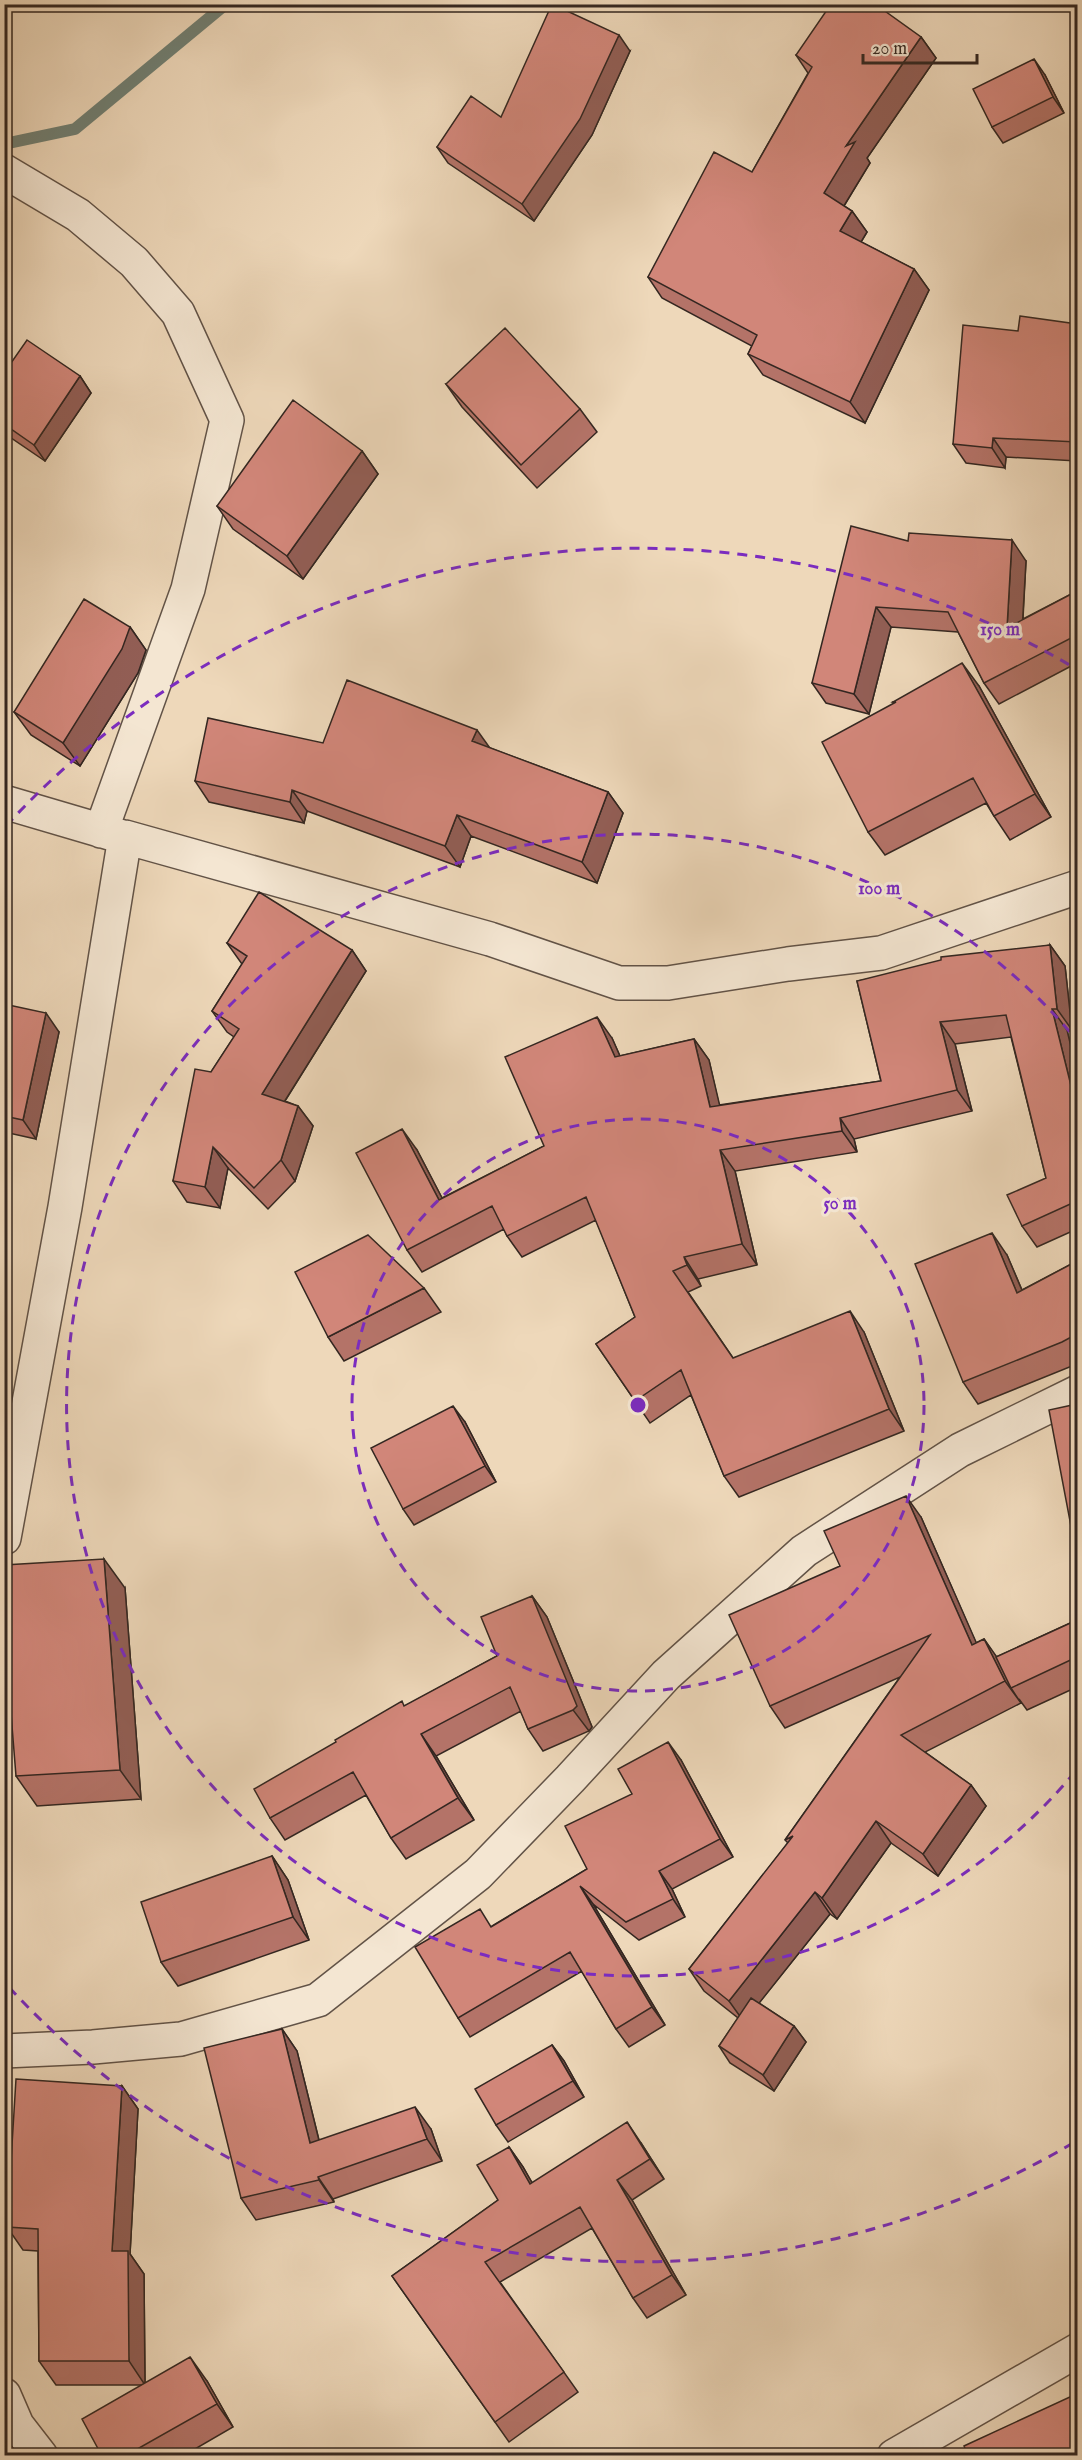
<svg xmlns="http://www.w3.org/2000/svg" width="1082" height="2460" viewBox="0 0 1082 2460" font-family="'IM FELL English',serif">
	<style>
		.lines { fill: none; stroke-linecap: round; stroke-linejoin: round }
		.stream { stroke: #718074; stroke-width: 12 }
		.minor-casing { stroke: #625347; stroke-width: 36 }
		.minor { stroke: #f4e6d2; stroke-width: 33 }
		.wall { fill: #b47368; stroke: #342721; stroke-width: 1.5 }
		.shaded-wall { fill: #925e55; stroke: #342721; stroke-width: 1.5 }
		.building { fill: #d18679; stroke: #342721; stroke-width: 1.5 }
		.ring { fill: none; stroke: #7b2cbf; stroke-width: 3; stroke-dasharray: 10 8 }
		.centre { fill: #7b2cbf; stroke: #f4e6d2; stroke-width: 3 }
		.ring-label { font-size: 18px; text-anchor: middle; font-weight: bold; fill: #7b2cbf; stroke: #f4e6d2; stroke-width: 6; stroke-linejoin: round; paint-order: stroke }
	</style>
	<rect width="100%" height="100%" fill="#eed8ba"/>
	<filter id="stains"><feTurbulence type="fractalNoise" baseFrequency=".00333" numOctaves="4"/><feColorMatrix values="0 0 0 0 .2 0 0 0 0 .09 0 0 0 0 .02 0 0 0 .5 -.17"/></filter>
	<radialGradient id="worn" r=".72"><stop offset=".6" stop-color="#630" stop-opacity="0"/><stop offset="1" stop-color="#630" stop-opacity=".3"/></radialGradient>
	<g class="lines">
		<!-- stream -->
		<path class="stream" d="M4 144 75 129 226 4"/>
		<!-- minor casing -->
		<g class="minor-casing">
			<path id="minor" d="M4 171 78 215 134 262 178 313 227 420 188 589 101 831
				M4 802 123 837
				M4 1538 65 1207 125 837 490 939 619 983H668L788 964 881 953 1078 887
				M4 2051 93 2047 181 2039 318 2000 478 1874 570 1779 666 1675 804 1551 960 1450 1078 1392
				M4 2395 17 2425 41 2456
				M894 2456 1078 2350"/>
		</g>
		<!-- minor -->
		<use href="#minor" class="minor"/>
	</g>
	<!-- wall -->
	<path class="wall" d="M921 37 936 58 867 158 870 163 844 206 852 211 867 232 861 242 914 269 929 290 865 423 763 375 748 354 752 346 662 298 648 277 752 172 808 73 796 55Z
		M630 51 592 135 534 221 448 163 437 147 501 117Z
		M1045 75 1064 113 1003 143 992 127Z
		M1077 324V461L1006 457 1005 468 966 463 953 444 1018 331Z
		M4 373 80 376 91 393 45 461 4 433Z
		M446 384 580 409 597 432 537 488 462 407Z
		M362 451 378 474 303 579 233 529 217 506Z
		M908 541 1026 561 1023 619 1077 591V663L999 704 984 683 958 632 891 627 869 714 826 703 812 683Z
		M130 627 146 650 138 673 80 766 31 735 14 712Z
		M979 686 1051 817 1010 840 994 816 986 803 885 855 868 832 894 703 893 702Z
		M323 743 490 748 608 792 623 813 597 883 471 836 460 867 307 811 304 823 209 802 195 781Z
		M227 943 352 950 366 971 285 1101 298 1106 313 1126 295 1181 268 1209 228 1168 220 1208 187 1202 173 1181 211 1072 234 1037 227 1032 212 1011 242 964Z
		M1050 945 1065 966 1072 1030H1067L1077 1072V1229L1037 1247 1022 1226 1046 1178 1011 1037 955 1044 972 1111 854 1139 857 1152 735 1171 757 1265 698 1279 701 1286 688 1292 733 1358 864 1332 904 1431 739 1497 724 1476 691 1395 650 1423 596 1344 635 1317 596 1220 522 1257 507 1236 504 1229 422 1272 407 1250 417 1150 442 1198 544 1146 612 1038 620 1056 694 1039 709 1060 719 1105 881 1081 857 981Z
		M4 1004 59 1032 36 1139 4 1132Z
		M1007 1255 1022 1290 1077 1261V1364L978 1404 963 1382Z
		M424 1288 441 1312 344 1361 328 1337Z
		M465 1422 496 1482 414 1525 403 1509Z
		M921 1517 976 1643 984 1639 996 1657 1077 1620V1687L1027 1710 1019 1699 1021 1703 925 1752 971 1785 986 1806 938 1876 891 1843 837 1919 830 1914 759 2003 794 2026 806 2042 774 2091 730 2063 719 2046 738 2018 704 1991 689 1969 788 1843 785 1840 900 1677 785 1728 770 1706 840 1566Z
		M125 1588 141 1799 37 1806 16 1776Z
		M532 1596 547 1617 592 1727 589 1731 543 1751 528 1729 521 1711 436 1756 474 1820 406 1859 391 1838 366 1795 285 1840 270 1818 405 1706 497 1656Z
		M681 1760 733 1857 672 1889 685 1917 639 1940 593 1904 665 2025 629 2047 616 2029 582 1971 470 2037 458 2018 492 1926 587 1869 632 1794Z
		M272 1856 288 1880 309 1940 178 1986 161 1962Z
		M282 2029 297 2051 319 2140 431 2129 442 2161 333 2199 334 2202 256 2220 241 2198Z
		M552 2045 564 2061 584 2097 508 2142 496 2125Z
		M122 2086 138 2109 130 2254 144 2274 145 2383 207 2381 233 2427 183 2456H102L143 2385H56L39 2361 38 2251 23 2250 7 2227Z
		M641 2143 664 2179 632 2200 686 2295 647 2318 633 2298 592 2228 500 2282 578 2392 509 2442 392 2276 498 2200 509 2147 523 2167 532 2183Z"/>
	<!-- shaded-wall -->
	<path class="shaded-wall" d="M619 35 630 51 592 135 534 221 522 204Z
		M921 37 936 58 867 158 870 163 839 214 824 193 846 146Z
		M1034 59 1045 75 1064 113 1053 97Z
		M852 211 867 232 855 252 840 231Z
		M914 269 929 290 865 423 850 402Z
		M80 376 91 393 45 461 34 445Z
		M993 438 1006 457 1005 468 992 448Z
		M362 451 378 474 303 579 287 556Z
		M1012 540 1026 561 1021 648 1007 628Z
		M876 607 891 627 869 714 854 694Z
		M130 627 146 650 138 673 80 766 63 743Z
		M962 663 979 686 1051 817 1035 794Z
		M477 730 492 751 472 741Z
		M292 790 307 811 304 823 290 802Z
		M608 792 623 813 597 883 582 862Z
		M457 815 471 836 460 867 445 846Z
		M1050 945 1065 966 1072 1030 1057 1009Z
		M352 950 366 971 276 1115 262 1094Z
		M1052 1009 1067 1030 1077 1072V1110Z
		M46 1013 59 1032 36 1139 23 1120Z
		M597 1017 612 1038 630 1079 615 1057Z
		M940 1022 955 1044 972 1111 957 1090Z
		M694 1039 709 1060 725 1128 710 1107Z
		M298 1106 313 1126 295 1181 281 1160Z
		M840 1118 854 1139 857 1152 842 1131Z
		M402 1129 417 1150 454 1221 439 1200Z
		M213 1147 228 1168 220 1208 205 1187Z
		M720 1150 735 1171 757 1265 742 1244Z
		M992 1233 1007 1255 1032 1314 1017 1293Z
		M684 1257 698 1279 701 1286 687 1265Z
		M850 1311 864 1332 904 1431 889 1409Z
		M453 1406 465 1422 496 1482 485 1466Z
		M906 1496 921 1517 987 1667 972 1645Z
		M104 1559 125 1588 141 1799 120 1770Z
		M532 1596 547 1617 592 1727 589 1731 573 1710Z
		M984 1639 999 1660 1011 1688 1021 1703 1005 1681Z
		M421 1734 436 1756 474 1820 458 1798Z
		M668 1742 681 1760 733 1857 720 1839Z
		M971 1785 986 1806 938 1876 923 1854Z
		M876 1821 891 1843 837 1919 822 1898Z
		M272 1856 288 1880 309 1940 293 1917Z
		M659 1871 672 1889 685 1917 673 1899Z
		M580 1886 593 1904 665 2025 652 2007Z
		M815 1892 830 1914 744 2022 729 2001Z
		M794 2026 806 2042 774 2091 763 2075Z
		M282 2029 297 2051 325 2165 310 2143Z
		M552 2045 564 2061 584 2097 573 2081Z
		M122 2086 138 2109 130 2254 144 2274 145 2385 129 2361 112 2251Z
		M415 2107 431 2129 442 2161 427 2139Z
		M627 2122 641 2143 664 2179 650 2159Z
		M509 2147 523 2167 545 2205 530 2184Z
		M318 2177 333 2199 334 2202 319 2180Z
		M617 2180 632 2200 686 2295 672 2275Z
		M190 2357 207 2381 233 2427 217 2404Z"/>
	<!-- building -->
	<path class="building" d="M552 4 619 35 580 119 522 204 437 147 471 96 501 117Z
		M831 4H875L921 37 846 146 855 142 824 193 852 211 840 231 914 269 850 402 748 354 757 335 648 277 714 152 752 172 812 67 796 55Z
		M1034 59 1053 97 992 127 973 89Z
		M1020 316 1077 324V442L993 438 992 448 953 444 963 325 1018 331Z
		M505 328 580 409 521 465 446 384Z
		M27 340 80 376 34 445 4 424V373Z
		M293 400 362 451 287 556 217 506Z
		M851 526 908 541 909 533 1012 540 1007 628 1077 591V635L984 683 948 612 876 607 854 694 812 683Z
		M84 599 130 627 122 649 63 743 14 712Z
		M962 663 1035 794 994 816 973 778 868 832 822 742 896 702H893Z
		M347 680 477 730 472 741 608 792 582 862 457 815 445 846 292 790 290 802 195 781 208 718 323 743Z
		M259 892 352 950 262 1094 298 1106 281 1160 254 1188 213 1147 205 1187 173 1181 195 1069 211 1072 239 1029 212 1011 247 956 227 943Z
		M1050 945 1057 1009H1052L1077 1110V1201L1022 1226 1007 1195 1046 1178 1006 1015 940 1022 957 1090 840 1118 842 1131 720 1150 742 1244 684 1257 687 1265 673 1271 733 1358 850 1311 889 1409 724 1476 681 1370 635 1401 596 1344 635 1317 586 1197 507 1236 492 1206 407 1250 356 1153 402 1129 439 1200 544 1146 505 1057 597 1017 615 1057 694 1039 710 1107 881 1081 857 981 941 960V957Z
		M4 1004 46 1013 23 1120 4 1116Z
		M992 1233 1017 1293 1077 1261V1334L1062 1342 963 1382 915 1264Z
		M368 1235 424 1288 328 1337 295 1272Z
		M1077 1404V1558L1049 1410Z
		M453 1406 485 1466 403 1509 371 1448Z
		M906 1496 972 1645 984 1639 1005 1681 901 1735 971 1785 923 1854 876 1821 822 1898 815 1892 729 2001 689 1969 793 1836 785 1840 930 1635 770 1706 729 1615 840 1566 824 1531Z
		M104 1559 120 1770 16 1776 4 1626V1565Z
		M532 1596 577 1706 573 1710 528 1729 510 1687 421 1734 458 1798 391 1838 353 1772 270 1818 254 1789 336 1742 335 1740 402 1701 404 1706 497 1656 481 1617Z
		M1077 1620V1657L1011 1688 996 1657Z
		M668 1742 720 1839 659 1871 673 1899 626 1922 580 1886 652 2007 616 2029 570 1952 458 2018 415 1947 480 1909 491 1927 587 1869 565 1826 632 1794 618 1769Z
		M272 1856 293 1917 161 1962 141 1902Z
		M751 1998 794 2026 763 2075 719 2046Z
		M282 2029 310 2143 415 2107 427 2139 318 2177 319 2180 241 2198 204 2048Z
		M552 2045 573 2081 496 2125 475 2089Z
		M16 2079 122 2086 112 2251H128L129 2361H39L38 2229 7 2227Z
		M627 2122 650 2159 617 2180 672 2275 633 2298 580 2207 485 2262 564 2372 495 2422 392 2276 498 2200 477 2165 509 2147 530 2184Z
		M190 2357 217 2404 125 2456H102L82 2419Z
		M1072 2396 1077 2407V2456H968L964 2446Z"/>
	<!-- distance rings -->
	<g class="ring">
		<circle cx="638" cy="1405" r="286"/>
		<path d="M1075 1772A571 571 0 1 1 1075 1038"/>
		<path d="M1073 2143A857 857 0 0 1 6 1984M6 826A857 857 0 0 1 1073 667"/>
	</g>
	<circle cx="638" cy="1405" r="9" class="centre"/>
	<g class="ring-label">
		<text x="1000" y="635">150 m</text>
		<text x="879" y="894">100 m</text>
		<text x="840" y="1209">50 m</text>
	</g>
	<!-- margin -->
	<rect width="1082" height="2460" fill="none" stroke="#eed8ba" stroke-width="24"/>
	<rect x="6" y="6" width="1070" height="2448" fill="none" stroke="#342721" stroke-width="3"/>
	<rect x="12" y="12" width="1058" height="2436" fill="none" stroke="#342721" stroke-width="1.5"/>
	<!-- scale -->
	<path d="M863 54v9h114v-9" fill="none" stroke="#342721" stroke-width="3"/>
	<text x="872" y="54" font-size="18" fill="#342721" stroke="#f4e6d2" stroke-width="4.5" paint-order="stroke">20 m</text>
	<rect width="100%" height="100%" filter="url(#stains)"/>
	<rect width="100%" height="100%" fill="url(#worn)"/>
</svg>
